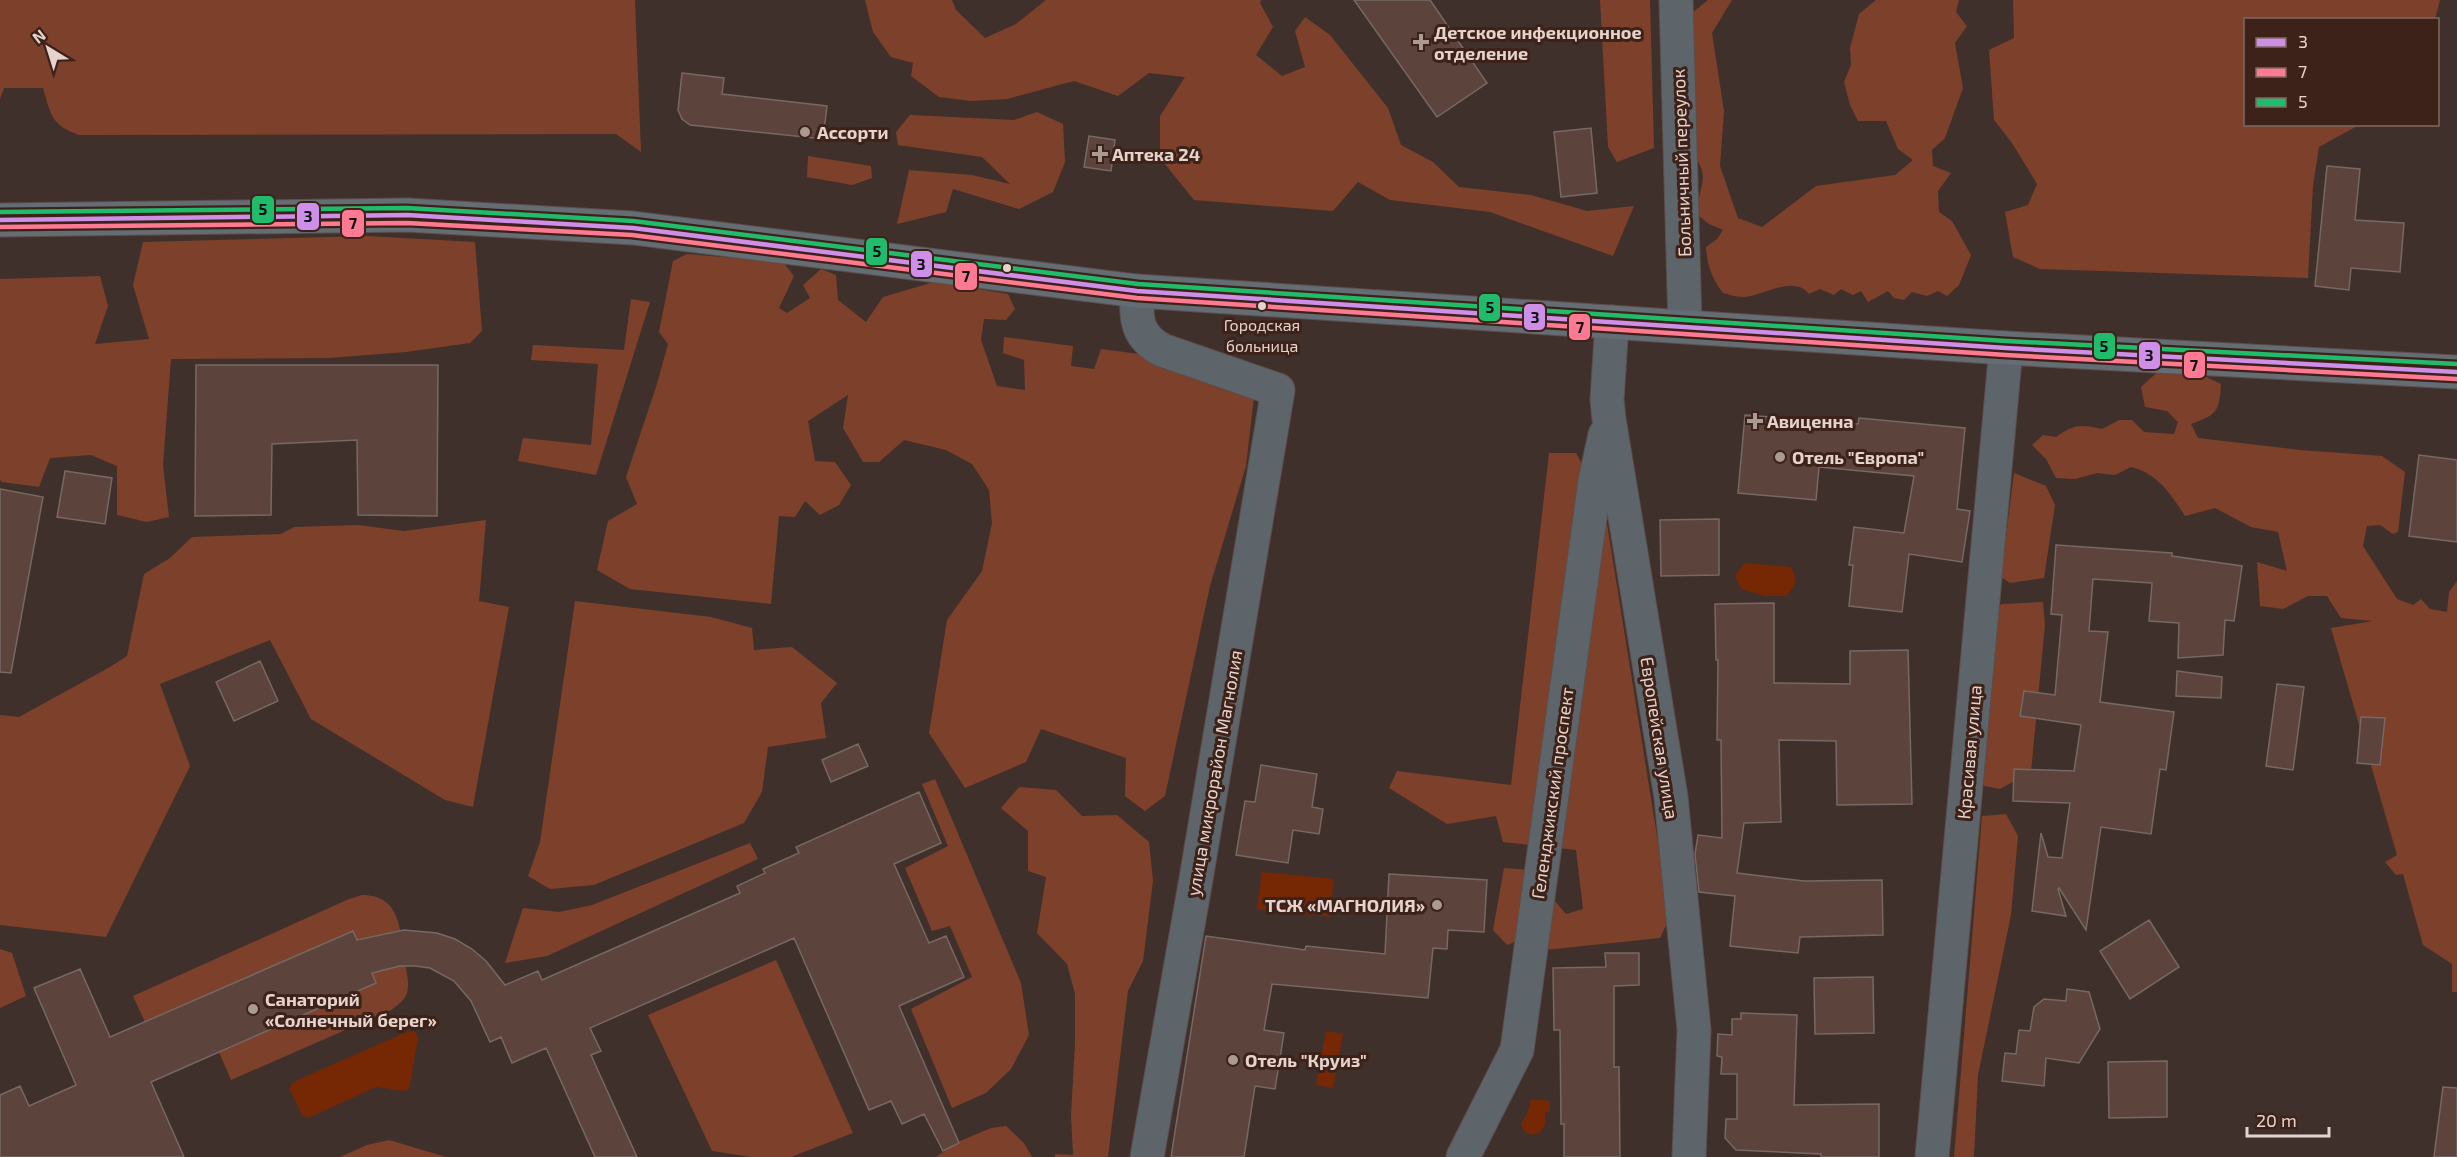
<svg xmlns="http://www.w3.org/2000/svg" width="2457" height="1157" viewBox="0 0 2457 1157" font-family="'Exo 2',sans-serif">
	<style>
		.green { fill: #7d402a }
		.water { fill: #762804 }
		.building { fill: #5c443c; stroke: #766864; stroke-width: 1.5 }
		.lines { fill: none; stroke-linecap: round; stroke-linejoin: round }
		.minor-casing { stroke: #5c4e4a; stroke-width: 35 }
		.major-casing { stroke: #5c4e4a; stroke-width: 35 }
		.minor { stroke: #5d656b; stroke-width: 33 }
		.major { stroke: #646c74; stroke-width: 33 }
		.bus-1-casing { stroke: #3d2219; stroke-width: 9 }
		.bus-2-casing { stroke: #3d2219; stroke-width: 9 }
		.bus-3-casing { stroke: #3d2219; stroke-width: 9 }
		.bus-1 { stroke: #ce8fe9; stroke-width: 4.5 }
		.bus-2 { stroke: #fe7a93; stroke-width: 4.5 }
		.bus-3 { stroke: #20bc6c; stroke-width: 4.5 }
		.poi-dot { fill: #ab9a94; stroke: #3d2219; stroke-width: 2 }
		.bus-dot { fill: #e5d3cc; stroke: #3d2219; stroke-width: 2 }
		.labels { text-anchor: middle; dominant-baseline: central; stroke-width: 6; stroke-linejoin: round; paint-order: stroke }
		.bus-label { font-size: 16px; fill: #e5d3cc; stroke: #3d2219 }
		.poi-label { font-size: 18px; font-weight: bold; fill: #e5d3cc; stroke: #3d2219; text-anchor: start }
		.street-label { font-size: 18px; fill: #e5d3cc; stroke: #3d2219 }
		.line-badge { stroke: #3d2219; stroke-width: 2 }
		.pale-badge-label { font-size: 16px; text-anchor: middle; font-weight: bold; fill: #111 }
	</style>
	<rect width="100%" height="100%" fill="#40302b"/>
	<!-- green -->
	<path class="green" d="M0 0H635L641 152 616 134 79 135C51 125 51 115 43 88H4L0 99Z
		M865 0H952L956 10 985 38 1016 24 1046 0H1261L1260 3 1273 27 1256 55 1282 76 1305 67 1295 31 1305 17 1330 35 1388 108 1401 145 1433 162 1459 187 1531 195 1587 211 1634 206 1613 256 1490 212 1390 200 1358 182 1333 211 1194 200 1160 158V116L1185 77 1149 73 1118 96 1074 81 1007 99 971 101 939 97 911 76 913 63 891 57 873 32Z
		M1600 0H1650L1654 148 1617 162 1608 147Z
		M1708 0H1732L1712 33 1724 111 1720 166 1738 218 1762 227 1816 186 1895 175 1913 160 1898 149 1886 121H1858L1850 105 1844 82 1851 65 1850 48 1859 14 1876 0H1959L1956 12 1967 26 1955 43 1963 88 1945 138 1932 150 1933 166 1951 173 1938 191 1939 212 1952 221 1971 255 1959 285 1947 296 1938 291 1927 296 1912 292 1904 300 1894 298 1888 291 1868 302 1861 291 1853 295 1841 289 1834 295 1820 289 1809 294C1793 274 1762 297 1742 297 1736 297 1728 294 1723 293 1712 279 1707 265 1706 247L1717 239 1723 230 1709 224 1699 216C1694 183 1716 183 1690 150L1692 58 1695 47 1690 39 1692 13Z
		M2013 0H2440L2435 19 2246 20V124L2359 125 2319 147 2313 186 2308 278 2040 269 2013 257 2005 212 2028 205 2037 184 2012 143 1994 120 1989 50 2014 38Z
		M1037 112 1063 124 1065 162 1053 192 1019 209 953 189 946 212 897 224 909 170 972 175 1010 184 982 157 898 145 896 132 910 115 1014 120Z
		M808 156 871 166 872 178 852 185 807 177Z
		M367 236 475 242 482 331 470 343 406 352 329 358 171 359 163 465 169 517 147 522 117 515V466L91 455 50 458 39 487 2 482 0 480V279L100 276 108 306 95 344 149 339 133 285 143 242Z
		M687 254 783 262 794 276 779 308 787 313 810 298 803 285 821 269 836 275 838 300 866 322 883 297 934 282 1008 294 1015 309 1006 320 984 319 981 340 997 386 1025 390 1024 360 1003 353 1004 337 1073 346 1071 366 1094 369 1101 349 1147 355 1255 388 1246 466 1210 586 1165 796 1145 811 1125 796 1126 758 1041 729 1026 762 965 788 929 733 947 620 982 571 992 523 989 490 972 464 946 450 904 440 879 462H863L843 428 848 395 808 421 815 461 835 462 851 485 839 505 820 515 805 501 795 517 779 516 771 604 630 589 597 570 608 521 637 504 626 477 657 384 668 344 659 332 673 261Z
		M631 299 650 302 596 475 518 461 523 438 591 445 598 364 531 360 533 345 624 350Z
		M2163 367 2196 372 2221 384C2219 412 2218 414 2191 424L2198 438 2300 450 2382 456 2405 472 2398 532 2393 534 2380 525 2367 526 2363 546 2397 599 2413 605 2421 599 2430 609 2447 612 2449 592 2457 581V992H2452V964L2423 945 2403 874 2396 875 2385 862 2397 855 2331 628 2373 621 2341 618 2327 596H2308L2283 609 2260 606 2257 562 2287 571 2278 532 2251 527 2215 508 2185 516C2171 494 2157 473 2131 467L2115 475 2097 473 2075 479 2056 478 2046 459 2032 445 2043 435 2056 437C2074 424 2080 424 2102 429L2119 420H2132L2144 432 2174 434 2178 422 2167 411 2145 407 2141 387Z
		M1549 453H1576L1604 505 1670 917 1660 938 1545 950 1530 936 1507 945 1493 930 1504 868 1529 870 1566 914 1583 909 1576 850 1503 842 1496 816 1447 824 1389 788 1397 771 1511 785Z
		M2014 473 2046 486 2055 505 2044 578 2010 583 2001 577Z
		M486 520 479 601 509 607 473 807 445 800 311 719 270 640 160 684 190 766 106 937 0 925V715L19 717 110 667 127 656 144 574 170 558 192 537 281 534 294 527 358 525 404 531Z
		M575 601 711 617 752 628 754 650 792 647 837 683 821 703 826 738 768 747 762 792 744 823 594 885 550 889 528 876 540 842Z
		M2043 602 2045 625 2031 772 2000 789 1984 786 1979 774 1995 608 2002 604Z
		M935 779 1021 983 1029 1035 1011 1069 986 1093 952 1108 911 1009 972 977 950 926 932 931 905 868 948 846 922 784Z
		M1019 787 1056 790 1082 816 1117 815 1149 842 1153 881 1143 961 1128 991 1108 1157H1055V1154L1073 1155 1071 1115 1075 1044V994L1067 964 1037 933 1046 877 1028 871V831L1001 808Z
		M2006 814 2018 836 2011 915 1978 1075 1974 1157H1954L1982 816Z
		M750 843 758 859 547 956 505 963 523 908 559 912 592 905Z
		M362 895C401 895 400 930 405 961 406 971 410 983 407 993 404 1001 398 1005 391 1010L231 1080 219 1052 376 983 353 931 145 1022 133 996 349 899Z
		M0 949 12 953 26 996 0 1008Z
		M776 960 853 1133 791 1157H751L712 1151 648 1015Z
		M1006 1126 1024 1143 1032 1157H936L960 1141 991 1128Z
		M389 1140 446 1157H340L367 1145Z"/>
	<!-- water -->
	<path class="water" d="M1745 563 1791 567C1798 580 1796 585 1786 596H1764L1741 589 1735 575Z
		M1262 872 1334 879 1330 917 1257 909Z
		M409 1031 415 1032 418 1038 409 1089 404 1091 376 1087 308 1118 302 1115 289 1088 293 1082Z
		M1326 1031 1343 1034 1333 1088 1316 1085Z
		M1531 1099 1550 1101V1112H1545V1124L1541 1132 1532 1135 1524 1131 1521 1124 1528 1112Z"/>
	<!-- building -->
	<path class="building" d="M1354 0H1430L1487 83 1437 117Z
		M682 73 724 78 722 94 827 106 823 139 690 125 682 119 678 110Z
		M1591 128 1597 193 1561 197 1554 132Z
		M1089 136 1115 140 1111 171 1084 167Z
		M2327 166 2360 169 2355 220 2404 223 2400 272 2351 268 2349 290 2315 286Z
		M196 365H438L437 516 358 515 357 440 272 444 271 515 195 516Z
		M1745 415 1858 424 1859 418 1965 428 1957 509 1970 511 1962 562 1909 554 1902 612 1849 606 1853 565H1849L1854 527 1904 533 1914 476 1819 467 1816 500 1738 493Z
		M2419 455 2457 460V542L2409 536Z
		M65 471 112 478 105 524 57 517Z
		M0 489 43 497 11 673 0 672Z
		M1719 519V575L1661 576 1660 520Z
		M2056 545 2172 553V556L2242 566 2234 621 2225 620 2223 655 2178 658 2179 623 2149 621 2152 583 2093 579 2089 631 2108 632 2100 702 2174 712 2166 770 2160 769 2151 834 2101 827 2086 930 2059 888 2058 889 2066 916 2032 911 2041 833 2048 857 2062 858 2070 803 2013 801 2014 769 2074 771 2081 725 2020 716 2024 691 2055 695 2062 615 2051 614Z
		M1774 603V683L1850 684V651L1908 650 1912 804 1837 805 1836 741 1779 740 1781 822 1744 823 1737 873 1804 881 1882 880 1883 935 1800 937 1798 953 1730 946 1735 896 1699 892 1695 854 1698 835 1722 838 1721 740H1717L1718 660H1716L1715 604Z
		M260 661 278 701 234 721 216 682Z
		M2177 671 2222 677 2221 698 2176 696Z
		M2277 684 2304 687 2293 770 2266 766Z
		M2361 717 2385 718 2380 765 2357 763Z
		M858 744 868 766 831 782 822 760Z
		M1261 765 1317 774 1312 807 1323 809 1319 834 1293 830 1288 863 1236 855 1245 801 1255 802Z
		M919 792 941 843 894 864 929 943 946 936 964 977 899 1006 959 1143 943 1151 924 1114 902 1124 891 1101 869 1110 794 938 590 1028 601 1051 591 1055 637 1157H595L546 1048 512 1063 501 1037 490 1042 471 1001 454 981 430 968 415 966H400L372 973 376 983 151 1082 184 1157H0V1095L20 1086 29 1106 76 1085 34 988 80 969 110 1037 353 931 357 940 404 930 437 933 455 939 472 949 486 961 505 985 538 971 542 980 740 893 737 886 765 873 763 869 799 853 796 847Z
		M1389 874 1487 880 1484 932 1448 930 1447 949 1433 948 1428 998 1272 984 1264 1030 1284 1033 1275 1089 1255 1086 1244 1157H1171L1206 936 1305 950 1306 946 1385 954Z
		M2149 920 2179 967 2130 999 2100 951Z
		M1605 953H1639V985L1614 986V1067H1619L1620 1157H1564V1124H1561L1560 1030H1554L1553 968 1606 967Z
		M1873 977 1874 1033 1815 1034 1814 978Z
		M2067 989 2089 992 2100 1029 2079 1063 2046 1058 2044 1086 2002 1081 2005 1053 2016 1054 2019 1030 2030 1031 2034 1007 2044 999 2066 1001Z
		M1741 1013 1797 1015 1794 1105 1879 1104V1157H1821V1154L1736 1150 1725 1138 1726 1119H1737V1074H1721L1722 1057 1717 1056 1718 1034 1732 1035V1019H1741Z
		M2167 1061V1117L2109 1118 2108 1062Z
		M2443 1087 2457 1088V1157H2434Z"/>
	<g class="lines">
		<!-- minor casing -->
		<g class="minor-casing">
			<path id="minor" d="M1676 0 1685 326
				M1137 291C1136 319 1136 336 1162 350L1278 390 1196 879 1147 1157
				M1612 322 1607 400 1609 419 1671 797 1694 1030 1689 1157
				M1463 1157 1517 1050 1595 481 1605 435
				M1932 1157 2006 348"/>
		</g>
		<!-- major casing -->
		<g class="major-casing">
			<path id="major" d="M0 220 407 215 633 228 1137 291 2006 348 2457 372"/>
		</g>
		<!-- minor -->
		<use href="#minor" class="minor"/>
		<!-- major -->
		<use href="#major" class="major"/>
		<!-- bus-1 casing -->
		<g class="bus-1-casing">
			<path id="bus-1" d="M0 220 407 215 633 228 1137 291 2006 348 2457 372"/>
		</g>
		<!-- bus-2 casing -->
		<g class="bus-2-casing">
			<path id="bus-2" d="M0 227 407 223 632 235 1137 298 2006 355 2457 379"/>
		</g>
		<!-- bus-3 casing -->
		<g class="bus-3-casing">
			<path id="bus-3" d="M0 212 407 208 633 221 1138 284 2006 341 2457 364"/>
		</g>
		<!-- bus-1 -->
		<use href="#bus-1" class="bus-1"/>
		<!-- bus-2 -->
		<use href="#bus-2" class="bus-2"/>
		<!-- bus-3 -->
		<use href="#bus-3" class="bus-3"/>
	</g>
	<!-- markers -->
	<g class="poi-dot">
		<path d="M1418 33h6v6h6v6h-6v6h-6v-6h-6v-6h6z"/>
		<circle cx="805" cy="132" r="6"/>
		<path d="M1097 145h6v6h6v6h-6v6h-6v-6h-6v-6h6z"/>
		<path d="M1752 412h6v6h6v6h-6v6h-6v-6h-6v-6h6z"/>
		<circle cx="1780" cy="457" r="6"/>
		<circle cx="1437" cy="905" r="6"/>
		<circle cx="253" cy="1009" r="6"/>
		<circle cx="1233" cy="1060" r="6"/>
	</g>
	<g class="bus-dot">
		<circle cx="1007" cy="268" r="5"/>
		<circle cx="1262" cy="306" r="5"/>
	</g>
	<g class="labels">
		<!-- bus labels -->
		<g class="bus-label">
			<text x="1262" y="324">Городская<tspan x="1262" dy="21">больница</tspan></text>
		</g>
		<!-- poi labels -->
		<g class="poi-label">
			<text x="1434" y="32">Детское инфекционное<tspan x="1434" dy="21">отделение</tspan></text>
			<text x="817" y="132">Ассорти</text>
			<text x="1112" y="154">Аптека 24</text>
			<text x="1767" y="421">Авиценна</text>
			<text x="1792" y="457">Отель "Европа"</text>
			<text x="1425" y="905" text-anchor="end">ТСЖ «МАГНОЛИЯ»</text>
			<text x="265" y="999">Санаторий<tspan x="265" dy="21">«Солнечный берег»</tspan></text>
			<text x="1245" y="1060">Отель "Круиз"</text>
		</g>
		<!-- street labels -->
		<g class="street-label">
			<text transform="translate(1681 163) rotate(-92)">Больничный переулок</text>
			<text transform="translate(1660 738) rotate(81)">Европейская улица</text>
			<text transform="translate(1969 752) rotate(-85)">Красивая улица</text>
			<text transform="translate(1214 773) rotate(-80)">улица микрорайон Магнолия</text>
			<text transform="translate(1552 793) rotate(-82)">Геленджикский проспект</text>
		</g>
	</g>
	<g class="line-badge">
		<rect x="251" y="195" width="24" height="29" rx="6" fill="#20bc6c"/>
		<rect x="296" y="202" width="24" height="29" rx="6" fill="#ce8fe9"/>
		<rect x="341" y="209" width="24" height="29" rx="6" fill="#fe7a93"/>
		<rect x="865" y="237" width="23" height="29" rx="6" fill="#20bc6c"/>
		<rect x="910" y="250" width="23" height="28" rx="6" fill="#ce8fe9"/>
		<rect x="954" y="262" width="24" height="29" rx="6" fill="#fe7a93"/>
		<rect x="1478" y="293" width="23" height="29" rx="6" fill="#20bc6c"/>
		<rect x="1523" y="303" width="23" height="28" rx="6" fill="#ce8fe9"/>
		<rect x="1568" y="313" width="23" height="28" rx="6" fill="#fe7a93"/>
		<rect x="2093" y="332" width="23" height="28" rx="6" fill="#20bc6c"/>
		<rect x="2138" y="341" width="23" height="29" rx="6" fill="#ce8fe9"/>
		<rect x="2183" y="351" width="23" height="28" rx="6" fill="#fe7a93"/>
	</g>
	<g class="pale-badge-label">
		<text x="263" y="215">5</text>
		<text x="308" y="222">3</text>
		<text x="353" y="229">7</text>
		<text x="877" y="257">5</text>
		<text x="921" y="270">3</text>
		<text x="966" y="282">7</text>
		<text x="1490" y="313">5</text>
		<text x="1535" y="323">3</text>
		<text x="1580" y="333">7</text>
		<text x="2104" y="352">5</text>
		<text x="2149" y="361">3</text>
		<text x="2194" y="371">7</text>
	</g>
	<!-- legend -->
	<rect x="2244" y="18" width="195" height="108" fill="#3d2219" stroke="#806961" stroke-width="1.5"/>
	<rect x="2256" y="38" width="30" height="9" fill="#ce8fe9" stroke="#806961" stroke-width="1.5"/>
	<text x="2298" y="48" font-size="18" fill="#e5d3cc">3</text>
	<rect x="2256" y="68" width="30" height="9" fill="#fe7a93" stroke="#806961" stroke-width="1.5"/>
	<text x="2298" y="78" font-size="18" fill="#e5d3cc">7</text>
	<rect x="2256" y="98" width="30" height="9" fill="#20bc6c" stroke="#806961" stroke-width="1.5"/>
	<text x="2298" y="108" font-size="18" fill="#e5d3cc">5</text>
	<!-- north arrow -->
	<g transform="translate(48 48) rotate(322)" stroke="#3d2219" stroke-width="4.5" paint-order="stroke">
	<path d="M0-4.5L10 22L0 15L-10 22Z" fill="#e5d3cc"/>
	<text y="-9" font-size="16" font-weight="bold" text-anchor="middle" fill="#e5d3cc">N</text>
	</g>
	<!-- scale -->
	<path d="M2247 1127v9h82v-9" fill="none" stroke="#e5d3cc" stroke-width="3"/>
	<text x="2256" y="1127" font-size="18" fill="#e5d3cc" stroke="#3d2219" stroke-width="4.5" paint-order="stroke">20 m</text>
</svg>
